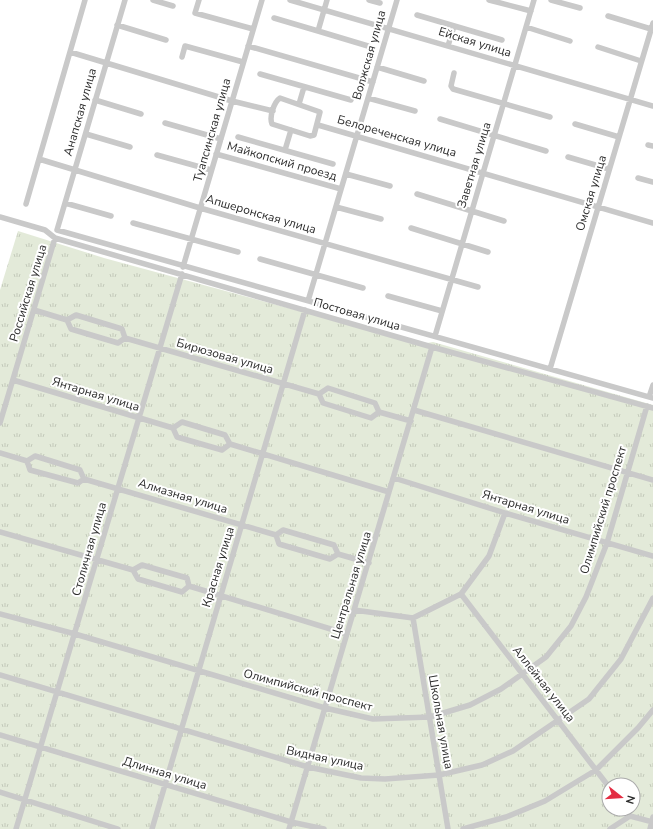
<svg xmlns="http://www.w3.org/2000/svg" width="653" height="829" viewBox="0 0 653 829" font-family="'Nunito Sans',sans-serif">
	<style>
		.grass { fill: url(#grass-tufts); fill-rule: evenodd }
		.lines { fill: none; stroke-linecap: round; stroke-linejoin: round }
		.minor { stroke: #c9c9c9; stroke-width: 5.5 }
		.labels { text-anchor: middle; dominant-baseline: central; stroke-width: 4; stroke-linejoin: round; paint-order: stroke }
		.street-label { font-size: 12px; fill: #2c2c2c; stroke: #fff }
	</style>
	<defs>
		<pattern id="grass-tufts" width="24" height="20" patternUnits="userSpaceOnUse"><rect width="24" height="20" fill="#e3ead9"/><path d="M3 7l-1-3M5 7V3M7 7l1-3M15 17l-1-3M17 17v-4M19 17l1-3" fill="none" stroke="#c3c9ba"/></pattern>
	</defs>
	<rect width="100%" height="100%" fill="#fff"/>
	<!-- grass -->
	<path class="grass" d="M18 231 104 258 421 344 433 342 653 405V829H0V290ZM609 785H633V809H609Z"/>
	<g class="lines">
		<!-- minor -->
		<path class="minor" d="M125 0 57 230 653 398
			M153 0 173 6
			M199 0 195 13 253 29
			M290 0 653 106
			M327 0 318 31 368 46
			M369 0 380 3
			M489 0 531 11
			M551 0 580 8
			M417 15 502 40
			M608 16 651 29
			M274 18 318 31
			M117 25 166 40
			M526 27 570 41
			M248 46 373 82
			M448 46 454 26
			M598 47 641 61
			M70 52 232 101 273 111
			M182 57 185 46 243 62
			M377 67 424 81
			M454 73 451 86 453 89 550 117
			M260 74 351 100
			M280 98 320 112 314 135 310 136 272 124C269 117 274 102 280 98Z
			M368 98 415 111
			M95 100 141 114
			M299 104 304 87
			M440 119 546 151
			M165 123 221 139
			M575 124 619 137
			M318 125 653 223
			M86 134 130 147
			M238 137 333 164
			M648 145 653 146
			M285 150 291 130
			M216 154 341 189
			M157 155 211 170
			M568 157 609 169
			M39 159 200 208 478 287
			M346 174 390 186
			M638 178 653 182
			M417 194 504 221
			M65 203 111 216
			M26 204 85 0
			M336 207 381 219
			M0 217 45 230 55 238 432 347 653 408
			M133 223 238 252
			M411 228 488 252
			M260 259 363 288
			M183 267 262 0
			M388 296 442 311
			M308 301 397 0
			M34 310 67 320 71 329 118 343 125 338 319 394 328 388 375 403 379 412 411 421
			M67 320 76 315 122 329 125 338
			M435 336 534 0
			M550 369 653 23
			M13 380 173 428 182 422 225 435 230 444 389 492
			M319 394 323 403 371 418 379 412
			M649 397 653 385
			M414 410 653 480
			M0 423 55 238
			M173 428 177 437 222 450 230 444
			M0 453 27 461 30 470 78 483 84 479 276 535 279 544 330 559 338 554 369 563
			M27 461 35 456 80 470 84 479
			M394 478 505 513 653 556
			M0 532 133 570 138 579 182 592 189 586 347 634
			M276 535 283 530 334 545 338 554
			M133 570 142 565 187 578 189 586
			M461 594 609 787
			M354 610 413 618 461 594 489 556 505 513
			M0 614 75 634 325 708 373 719 430 717 470 705 501 689 546 657 571 626 586 597 607 543 647 406
			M413 618 448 829
			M0 675 308 767 361 778 385 779 439 775 482 765 513 751 589 699 621 659 653 598
			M0 735 291 822 324 829
			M0 792 118 829
			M625 809 630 816 653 822
			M16 829 182 274
			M152 829 305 310
			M289 829 432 347
			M463 829 506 817 545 801 596 770 638 728 653 710
			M610 829 630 816
			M650 829 653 817"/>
	</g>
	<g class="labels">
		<!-- street labels -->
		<g class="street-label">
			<text transform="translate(475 42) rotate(17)">Ейская улица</text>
			<text transform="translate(369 55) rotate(-74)">Волжская улица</text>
			<text transform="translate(80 112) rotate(-74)">Анапская улица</text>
			<text transform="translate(212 130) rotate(-74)">Туапсинская улица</text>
			<text transform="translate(397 136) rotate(16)">Белореченская улица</text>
			<text transform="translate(282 161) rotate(16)">Майкопский проезд</text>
			<text transform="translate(474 165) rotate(-73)">Заветная улица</text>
			<text transform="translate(591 193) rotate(-73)">Омская улица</text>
			<text transform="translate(261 214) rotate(16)">Апшеронская улица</text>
			<text transform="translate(28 293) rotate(-73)">Российская улица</text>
			<text transform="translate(357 314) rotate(16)">Постовая улица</text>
			<text transform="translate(225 356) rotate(16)">Бирюзовая улица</text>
			<text transform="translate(96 394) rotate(17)">Янтарная улица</text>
			<text transform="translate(183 496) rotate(17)">Алмазная улица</text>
			<text transform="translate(526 507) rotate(17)">Янтарная улица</text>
			<text transform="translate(603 510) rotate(-73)">Олимпийский проспект</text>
			<text transform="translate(89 549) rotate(-74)">Столичная улица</text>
			<text transform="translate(218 567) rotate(-73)">Красная улица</text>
			<text transform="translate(351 585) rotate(-73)">Центральная улица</text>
			<text transform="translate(544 684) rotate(52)">Аллейная улица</text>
			<text transform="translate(308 690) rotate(15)">Олимпийский проспект</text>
			<text transform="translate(441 722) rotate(80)">Школьная улица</text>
			<text transform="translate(325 758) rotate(12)">Видная улица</text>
			<text transform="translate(165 773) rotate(17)">Длинная улица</text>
		</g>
	</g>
	<!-- north arrow -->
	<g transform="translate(621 797) rotate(107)"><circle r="19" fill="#ffffff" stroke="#ababab"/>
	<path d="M0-3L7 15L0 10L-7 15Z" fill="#e32d43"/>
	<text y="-6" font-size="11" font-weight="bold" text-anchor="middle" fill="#2c2c2c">N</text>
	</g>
</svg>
